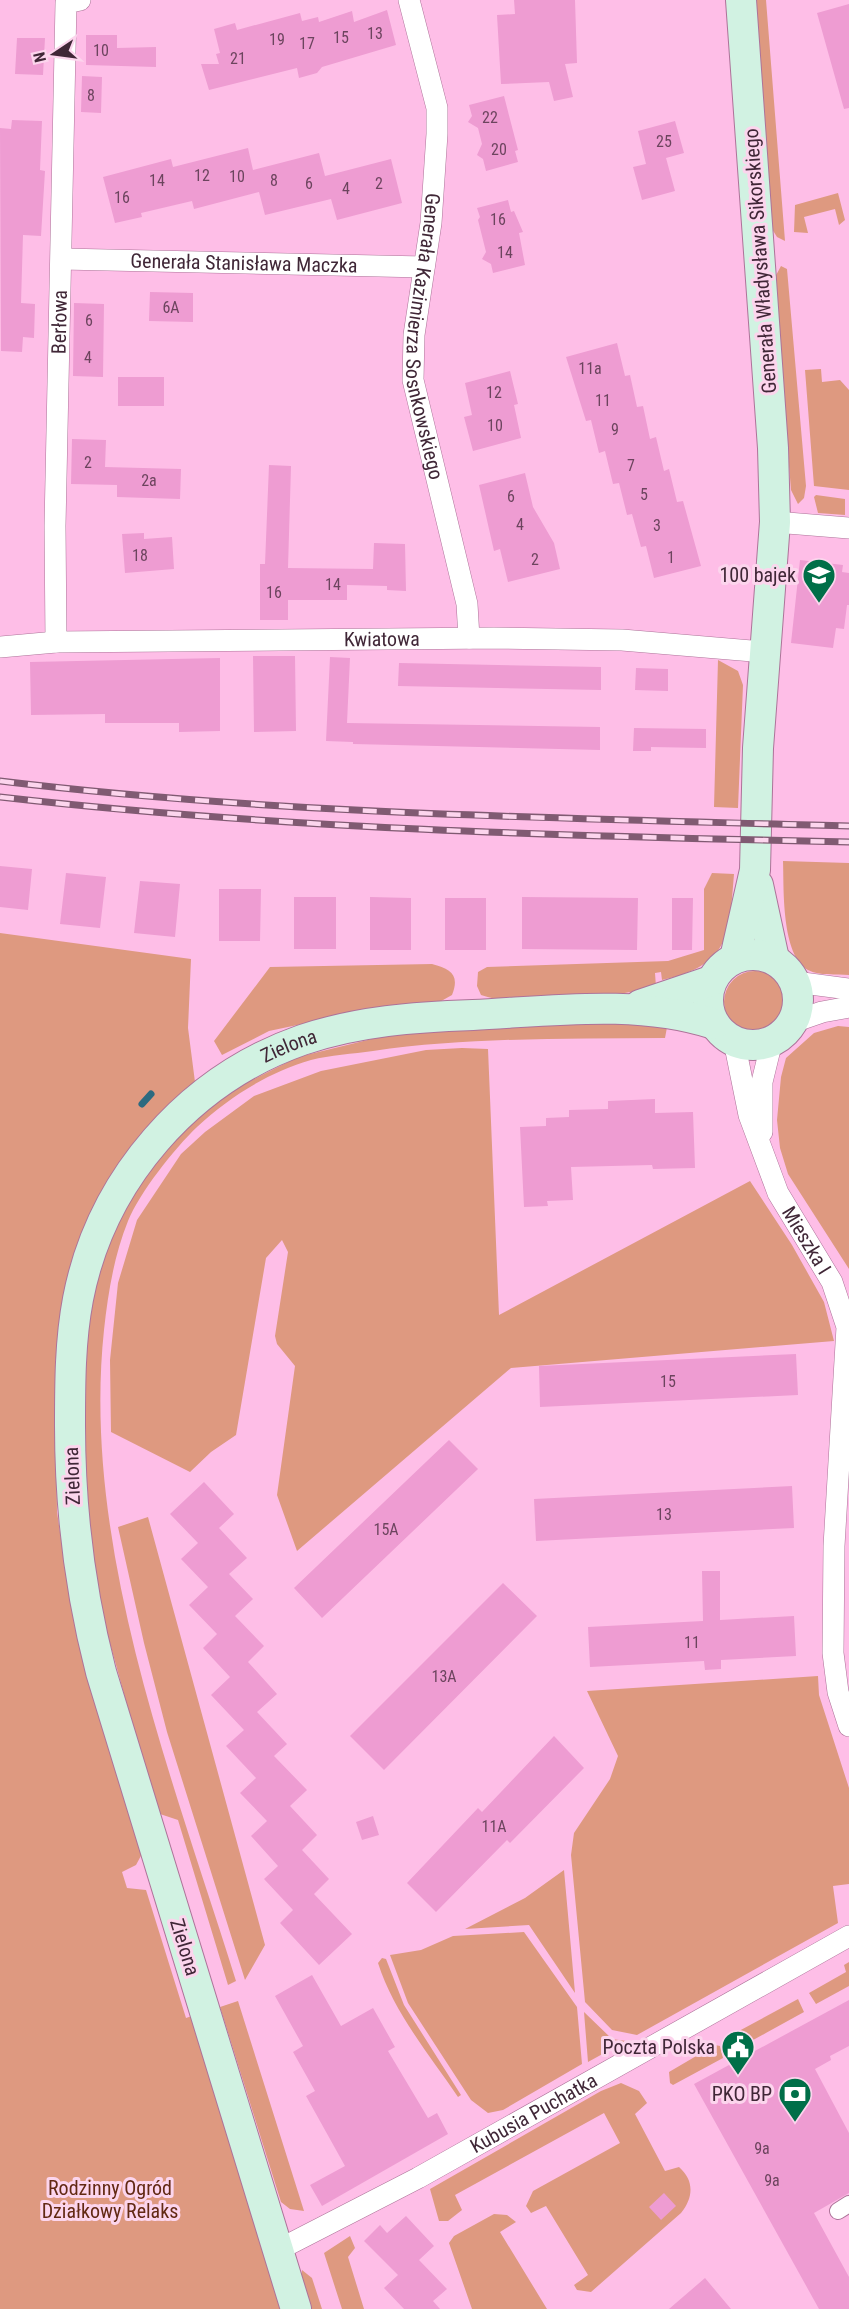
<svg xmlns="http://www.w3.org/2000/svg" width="849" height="2309" viewBox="0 0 849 2309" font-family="'Roboto Condensed',sans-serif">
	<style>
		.green { fill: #de9980 }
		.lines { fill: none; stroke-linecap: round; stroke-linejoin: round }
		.stream { stroke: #2c6a80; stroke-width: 7 }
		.building { fill: #ee9cd2 }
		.pedestrian-casing { stroke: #ad7399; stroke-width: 18 }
		.minor-casing { stroke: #ad7399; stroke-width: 22 }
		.secondary-casing { stroke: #ad7399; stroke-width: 32 }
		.pedestrian { stroke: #fff; stroke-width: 16 }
		.minor { stroke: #fff; stroke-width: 21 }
		.secondary { stroke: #d1f2e2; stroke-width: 30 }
		.rail-casing { stroke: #805a72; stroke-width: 7 }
		.rail { stroke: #fcd5ed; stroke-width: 4.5; stroke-dasharray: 14; stroke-linecap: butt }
		.labels { text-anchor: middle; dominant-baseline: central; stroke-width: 6; stroke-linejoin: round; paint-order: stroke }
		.number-label { font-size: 16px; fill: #6c445e }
		.street-label { font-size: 20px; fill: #402737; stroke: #fcd5ed }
		.poi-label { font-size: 20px; fill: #402737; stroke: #fcd5ed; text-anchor: end }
		.park-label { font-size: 20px; fill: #622913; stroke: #fcd5ed }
	</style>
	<rect width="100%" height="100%" fill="#febee7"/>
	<!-- green -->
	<path class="green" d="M755 0H766L785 241 777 237 772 229Z
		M838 193 845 220 839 225 835 209 804 217 808 233 794 232 795 205Z
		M781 266 787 269 806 486 804 498 798 504 791 490 774 279Z
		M821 369 822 382 840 380 849 390V490L814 486 805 370Z
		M816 495 845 499V515L818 513 814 497Z
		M718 660 738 671 743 685 738 808 714 807Z
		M783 861 849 863V975C836 974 820 976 808 970 781 955 784 888 783 861Z
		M712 873 734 874C729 936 730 965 662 980L661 972 655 973 656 987C607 997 528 1011 481 995L477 986 478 972 487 967 668 961 704 950V889Z
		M0 933 191 959 188 1028 195 1082 168 1106 148 1129 106 1184 94 1207 63 1308 55 1365 57 1512 72 1613 143 1852 136 1865 122 1872 127 1888 146 1890 186 2018 192 2016 284 2309H0Z
		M432 964C451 969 460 975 452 995L434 1005 321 1020 269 1031 222 1055 214 1041 270 967Z
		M724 1002a31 31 0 1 1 62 0a31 31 0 1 1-62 0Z
		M668 1022 665 1038C567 1039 469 1037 373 1051 353 1054 330 1055 311 1060 269 1072 229 1097 197 1127 174 1149 140 1192 128 1221 114 1256 108 1293 104 1330 81 1547 172 1776 236 1981L228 1985 178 1820 157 1813 103 1618 92 1567 84 1488 82 1400 90 1286 119 1207 167 1147 198 1116 242 1085 298 1057 388 1035 527 1024Z
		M838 1026 849 1027V1269L788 1174 780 1148 777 1120 781 1077 786 1058 814 1033Z
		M462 1048 488 1049 499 1315 750 1181 792 1245 824 1302 834 1341 511 1368 297 1551 277 1495 295 1366 277 1344 275 1336 288 1252 282 1240 266 1258 236 1435 211 1452 190 1472 111 1432 110 1360 118 1283 137 1220 181 1154 205 1132 254 1096 321 1071 426 1050Z
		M148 1517 265 1945 245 1980 167 1732 144 1643 118 1527Z
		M818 1676 819 1695 849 1788V1884L833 1886 838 1923 637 2035 612 2030 585 2002 571 1855 574 1833 610 1779 618 1756 587 1691Z
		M564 1870 575 1993 529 1925 465 1929 525 1898Z
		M524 1932 577 2007 582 2064 503 2110 488 2113 471 2100 408 2003 390 1955 421 1950 453 1936Z
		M382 1958 386 1959 404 2005 461 2095 458 2097C429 2054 394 2013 378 1963Z
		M849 1962V1986L816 2004 809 1993 846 1972 844 1965Z
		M798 1999 804 2012 735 2050 726 2038Z
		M238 2001 304 2211 290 2209 281 2202 220 2007Z
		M584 2012 612 2039 626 2041 588 2062Z
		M715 2045 720 2046 723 2058 673 2085 670 2083 669 2072Z
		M621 2083 639 2091 647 2103 635 2114 665 2171 679 2167C695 2181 693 2198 681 2213L591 2292 577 2290 574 2285 588 2275 546 2206 531 2213 526 2206 533 2191 620 2143 604 2113 455 2195 462 2210 448 2221H439L430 2189 601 2091Z
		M494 2214 507 2215 516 2222 500 2232 547 2309H472L449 2243 454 2236Z
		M350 2236 355 2248 348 2257 364 2309H342L324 2253Z
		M302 2270 312 2278 322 2309H310L301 2277Z"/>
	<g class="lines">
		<!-- stream -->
		<path class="stream" d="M142 1104 151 1094"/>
	</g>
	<!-- building -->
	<path class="building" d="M514 0H575L577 63 565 64 573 97 554 101 549 82 501 84 497 15 515 14Z
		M849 4V108L844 109 817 13Z
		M387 10 396 45 322 67 317 73 299 78 297 68 209 90 201 64H219L216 54 220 53 214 29 235 23 237 30 300 13 302 21 318 17 319 22 352 11 354 22Z
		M86 35H117V48L156 47V67L86 65Z
		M17 38H45L43 75 15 74Z
		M82 76 102 77 101 113 81 112Z
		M504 96 518 150 515 151 518 162 486 171 483 159 477 155 482 144 478 128 468 122 472 116 469 105Z
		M12 120 42 121 40 170 45 171 41 236 23 235 21 303 35 304 34 338 23 337 22 352 1 351 0 128 11 129Z
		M675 121 684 153 666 158 675 191 642 200 633 167 646 164 638 131Z
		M248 148 253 170 319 153 325 176 391 159 402 203 337 220 331 199 265 215 259 192 194 209 192 201 141 213 142 217 115 223 103 177 171 159 173 167Z
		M508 200 511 212 514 211 523 232 519 233 525 265 493 273 491 264 482 259 486 252 478 220 480 217 477 208Z
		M150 292 193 293V322L149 321Z
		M74 303 104 304 103 377 73 376Z
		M617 343 625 376 630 375 637 407 643 406 650 439 656 437 664 471 669 469 677 502 683 501 701 566 654 578 646 546 641 547 632 514 627 515 619 483 613 484 605 451 599 453 591 420 586 421 566 357Z
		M510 371 518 404 514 405 521 438 473 451 464 417 472 415 465 383Z
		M118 377H164V406H118Z
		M72 439 106 440 105 467 181 469 180 499 117 497V485L71 484Z
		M269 465 291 466 288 568 373 569 374 543 405 544 406 591 387 590V586L347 585V600H288V620H260V564H265Z
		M525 473 533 507 554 543 560 569 508 582 500 549 494 551 479 485Z
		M144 533V539L172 537 174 569 125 573 122 534Z
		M800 560 843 565 842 572 849 573V605H847L844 629 836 628 833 648 791 643Z
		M253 656H295L296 731 254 732Z
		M330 657 350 658 347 723 600 727V750L353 744V742L326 741Z
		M220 658V731L179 732V723H105V714L31 715 30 662Z
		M399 663 601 667V690L398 686Z
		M636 668 668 669V691L635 690Z
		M634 728 706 729V748L651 747V751H633Z
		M0 866 32 869 28 910 0 907Z
		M66 873 106 877 100 928 60 924Z
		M140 881 180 884 175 937 134 933Z
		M219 889H261L260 941H219Z
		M294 897H336V949H294Z
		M370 897 411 898V950H370Z
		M522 897 638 898 637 950 522 949Z
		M445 898H486V950H445Z
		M672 898H693L692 950H672Z
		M655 1099V1113L693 1112 695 1168 653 1169 652 1165 571 1167 573 1200 547 1201 548 1206 524 1207 520 1127 546 1126V1118L569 1117V1110L608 1109V1101Z
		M796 1354 798 1395 540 1407 539 1366Z
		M449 1440 478 1469 322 1618 294 1588Z
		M204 1482 234 1514 219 1528 247 1558 229 1574 253 1599 235 1616 264 1646 248 1662 277 1694 257 1712 287 1744 274 1756 307 1790 290 1806 317 1835 302 1850 329 1879 314 1894 352 1934 319 1965 280 1923 293 1910 264 1879 278 1866 251 1836 267 1821 240 1793 256 1778 226 1746 244 1730 211 1695 230 1677 203 1648 217 1634 189 1605 208 1587 181 1559 198 1543 170 1514Z
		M792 1486 794 1528 536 1541 534 1499Z
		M702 1571H720V1620L794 1616 796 1656 721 1660V1669L705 1670 704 1661 590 1667 588 1627 703 1621Z
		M503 1583 537 1616 384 1770 350 1736Z
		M554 1736 584 1768 510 1843 507 1840 436 1912 407 1883 478 1808 482 1812Z
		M373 1816 379 1835 362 1840 356 1822Z
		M312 1975 341 2026 373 2008 395 2047 388 2051 428 2118 437 2113 448 2134 322 2206 310 2185 345 2166 306 2096 315 2091 293 2052 303 2046 275 1996Z
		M849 2000V2046L830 2056 831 2060 815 2069 849 2133V2193L814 2213 849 2277V2309H819L694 2084Z
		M664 2193 676 2206 661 2220 649 2207Z
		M406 2216 434 2246 419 2260 447 2289 433 2301 440 2309H404L384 2288 398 2275 364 2241 380 2225 387 2233Z
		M705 2278 731 2309H669Z"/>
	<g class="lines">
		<!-- pedestrian casing -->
		<g class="pedestrian-casing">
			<path id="pedestrian" d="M838 2211 849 2204"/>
		</g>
		<!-- minor casing -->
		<g class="minor-casing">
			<g id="minor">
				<path id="s1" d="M409 0 437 108V134L431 223 414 335 413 380 467 604 469 638"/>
				<path id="s2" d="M62 259 424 267"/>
				<path d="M775 522 849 528"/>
				<path id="s3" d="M56 642 55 526 66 3 80 0"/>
				<path id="s4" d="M0 647 56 642 494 638 622 640 765 652"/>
				<path d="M795 982 849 989"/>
				<path d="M793 1022 822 1012 849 1007"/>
				<path id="s5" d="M734 1041 749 1115 778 1193 832 1282 847 1327 834 1546 833 1653 838 1692 849 1726"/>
				<path d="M762 1132V1082L772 1041"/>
				<path id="s6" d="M278 2250 418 2178 849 1936"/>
			</g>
		</g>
		<!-- secondary casing -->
		<g class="secondary-casing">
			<g id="secondary">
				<path d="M758 885 774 959"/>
				<circle cx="753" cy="1000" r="45"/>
				<path d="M735 958 755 870 758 748 775 522 773 448 741 0"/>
				<path d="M640 1005 711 981"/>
				<path id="s7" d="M296 2309 101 1672C80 1591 70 1510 70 1426 70 1384 70 1341 78 1299 101 1180 188 1080 302 1040 358 1021 415 1017 473 1015 553 1011 636 999 714 1024"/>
			</g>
		</g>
		<!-- pedestrian -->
		<use href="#pedestrian" class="pedestrian"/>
		<!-- minor -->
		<use href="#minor" class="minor"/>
		<!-- secondary -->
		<use href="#secondary" class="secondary"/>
		<!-- rail casing -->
		<g class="rail-casing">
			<path id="rail" d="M0 781C282 815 565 818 849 826
				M0 797C282 829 565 836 849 842"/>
		</g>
		<!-- rail -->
		<use href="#rail" class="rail"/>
	</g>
	<!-- icons -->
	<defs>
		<g id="school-pin" transform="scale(1.725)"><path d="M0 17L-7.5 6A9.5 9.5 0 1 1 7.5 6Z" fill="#006f48" stroke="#fcd5ed"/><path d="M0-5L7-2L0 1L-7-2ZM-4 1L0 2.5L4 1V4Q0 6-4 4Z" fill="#fff"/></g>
		<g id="civic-pin" transform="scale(1.725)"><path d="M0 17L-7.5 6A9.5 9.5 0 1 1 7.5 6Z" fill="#006f48" stroke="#fcd5ed"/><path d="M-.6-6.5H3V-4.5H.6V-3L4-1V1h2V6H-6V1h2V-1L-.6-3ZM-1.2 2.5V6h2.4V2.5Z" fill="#fff"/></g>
		<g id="bank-pin" transform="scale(1.725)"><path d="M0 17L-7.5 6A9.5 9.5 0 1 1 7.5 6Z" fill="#006f48" stroke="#fcd5ed"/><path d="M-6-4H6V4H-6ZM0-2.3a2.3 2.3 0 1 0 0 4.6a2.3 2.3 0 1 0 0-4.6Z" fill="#fff"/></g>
	</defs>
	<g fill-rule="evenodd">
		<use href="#school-pin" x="819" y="575"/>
		<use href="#civic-pin" x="738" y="2047"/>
		<use href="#bank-pin" x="795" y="2094"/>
	</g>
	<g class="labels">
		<!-- number labels -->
		<g class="number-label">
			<text x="375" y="33">13</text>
			<text x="341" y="37">15</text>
			<text x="277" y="39">19</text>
			<text x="307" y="43">17</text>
			<text x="101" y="50">10</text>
			<text x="238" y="58">21</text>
			<text x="91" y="95">8</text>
			<text x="490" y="117">22</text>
			<text x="664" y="141">25</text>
			<text x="499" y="149">20</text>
			<text x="202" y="175">12</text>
			<text x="237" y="176">10</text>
			<text x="157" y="180">14</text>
			<text x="274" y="180">8</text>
			<text x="309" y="183">6</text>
			<text x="379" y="183">2</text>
			<text x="346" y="188">4</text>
			<text x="122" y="197">16</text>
			<text x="498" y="219">16</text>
			<text x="505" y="252">14</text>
			<text x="171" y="307">6A</text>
			<text x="89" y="320">6</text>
			<text x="88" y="357">4</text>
			<text x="590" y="368">11a</text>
			<text x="494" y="392">12</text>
			<text x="603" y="400">11</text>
			<text x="495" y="425">10</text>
			<text x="615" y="429">9</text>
			<text x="88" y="462">2</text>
			<text x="631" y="465">7</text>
			<text x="149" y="480">2a</text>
			<text x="644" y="494">5</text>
			<text x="511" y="496">6</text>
			<text x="520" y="524">4</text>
			<text x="657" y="525">3</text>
			<text x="140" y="555">18</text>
			<text x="671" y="557">1</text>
			<text x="535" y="559">2</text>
			<text x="333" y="584">14</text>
			<text x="274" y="592">16</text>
			<text x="668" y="1381">15</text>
			<text x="664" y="1514">13</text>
			<text x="386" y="1529">15A</text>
			<text x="692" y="1642">11</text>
			<text x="444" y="1676">13A</text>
			<text x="494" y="1826">11A</text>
			<text x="762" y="2148">9a</text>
			<text x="772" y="2180">9a</text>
		</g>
		<!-- street labels -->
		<g class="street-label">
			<text transform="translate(760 261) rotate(-94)">Generała Władysława Sikorskiego</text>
			<text stroke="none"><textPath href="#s2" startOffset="182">Generała Stanisława Maczka</textPath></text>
			<text stroke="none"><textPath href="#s3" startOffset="320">Berłowa</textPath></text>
			<text stroke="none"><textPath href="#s1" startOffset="342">Generała Kazimierza Sosnkowskiego</textPath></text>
			<text stroke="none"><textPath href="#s4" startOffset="382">Kwiatowa</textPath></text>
			<text stroke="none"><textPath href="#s7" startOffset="1386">Zielona</textPath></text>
			<text stroke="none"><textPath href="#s5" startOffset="214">Mieszka I</textPath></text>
			<text transform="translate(72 1476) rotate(-92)">Zielona</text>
			<text transform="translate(185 1947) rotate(73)">Zielona</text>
			<text stroke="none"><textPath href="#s6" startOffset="290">Kubusia Puchatka</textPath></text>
		</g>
		<!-- poi labels -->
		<g class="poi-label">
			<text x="796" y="575">100 bajek</text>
			<text x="715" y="2047">Poczta Polska</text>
			<text x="772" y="2094">PKO BP</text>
		</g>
		<!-- park labels -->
		<g class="park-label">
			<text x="110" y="2188">Rodzinny Ogród<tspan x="110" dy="23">Działkowy Relaks</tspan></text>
		</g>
	</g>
	<!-- north arrow -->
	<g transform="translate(54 54) rotate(257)" stroke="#fcd5ed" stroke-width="4.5" paint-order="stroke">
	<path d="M0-4.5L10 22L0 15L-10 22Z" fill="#402737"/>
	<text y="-9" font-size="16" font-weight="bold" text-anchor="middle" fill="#402737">N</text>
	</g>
</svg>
